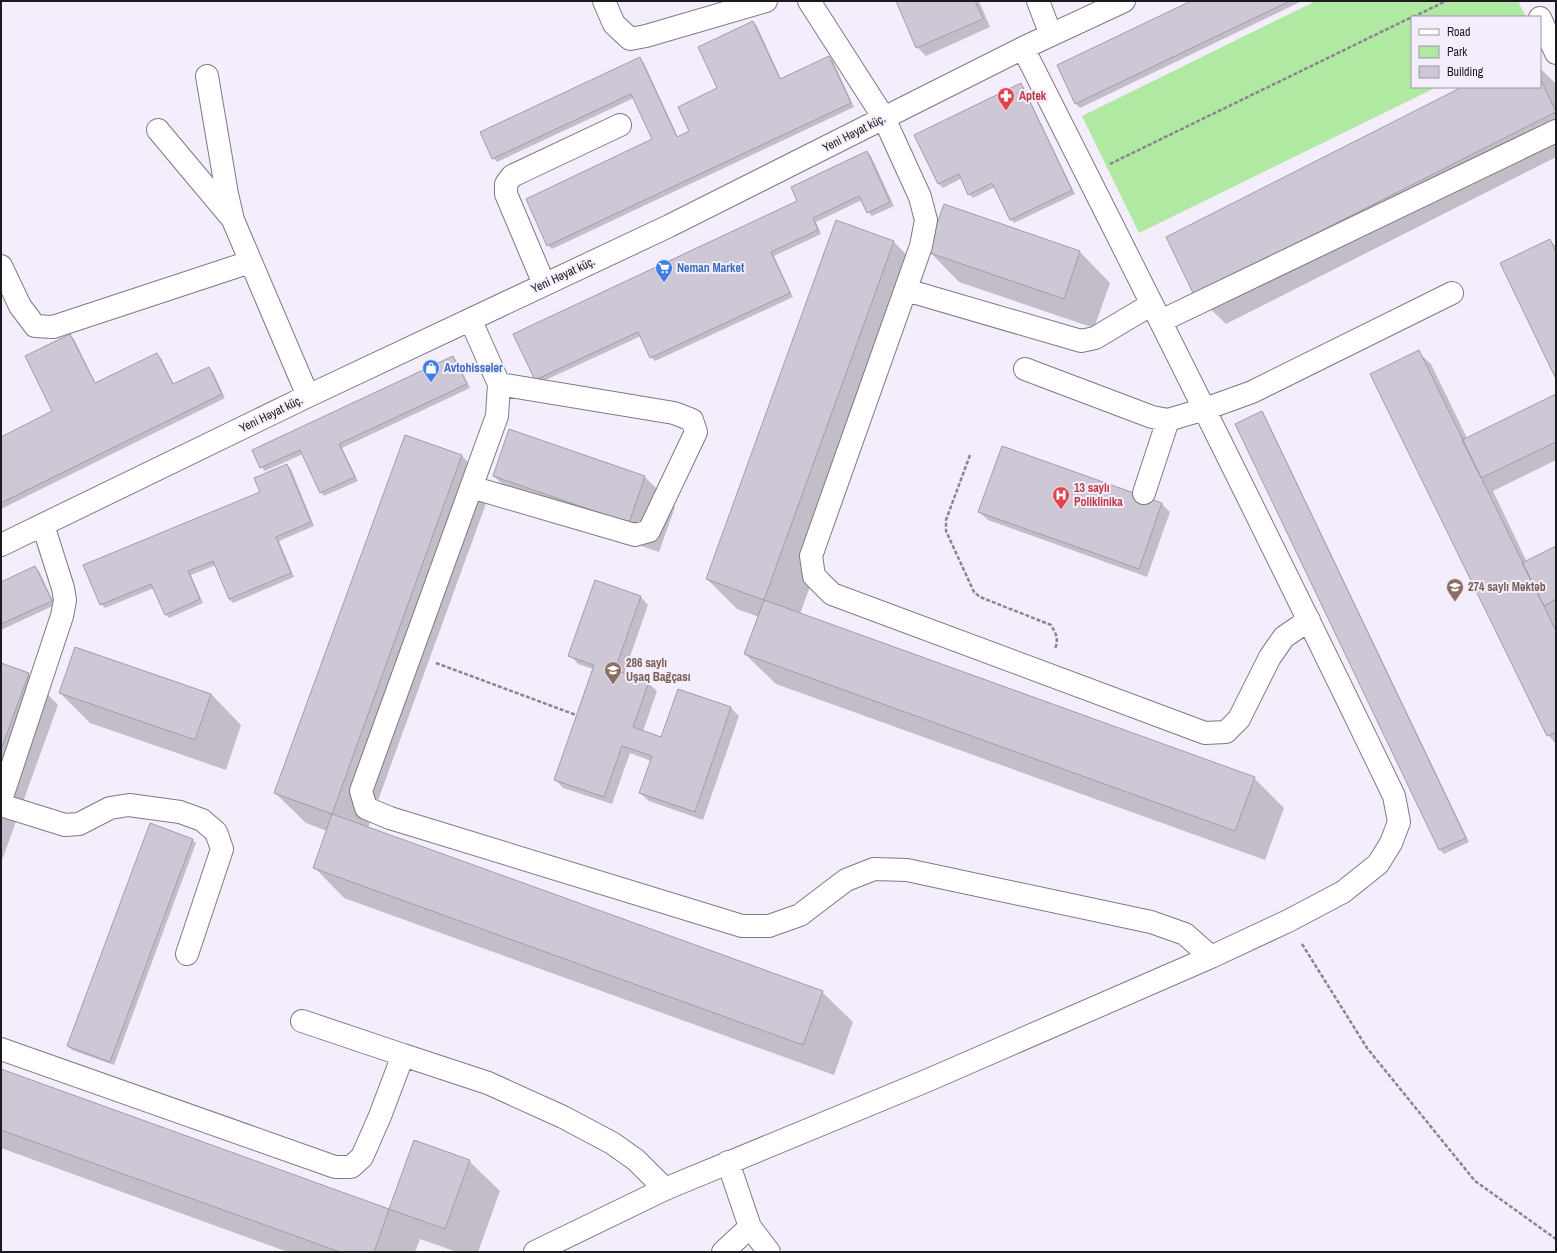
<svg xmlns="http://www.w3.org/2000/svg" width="1557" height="1253" viewBox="0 0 1557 1253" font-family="'Archivo Narrow',sans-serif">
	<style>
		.green { fill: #afe9a2 }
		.shadow { fill: #0003 }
		.building { fill: #cec7d5; stroke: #a39da9 }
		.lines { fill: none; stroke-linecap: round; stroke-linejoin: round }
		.minor-casing { stroke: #7f7985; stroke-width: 24 }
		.path { stroke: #8a858f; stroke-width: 2.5; stroke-dasharray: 4 2; stroke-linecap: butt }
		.minor { stroke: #fff; stroke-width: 22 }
		.labels { text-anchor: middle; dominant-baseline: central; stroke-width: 4; stroke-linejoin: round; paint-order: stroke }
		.health-label { font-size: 12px; font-weight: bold; fill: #be3a42; stroke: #f4edfb; text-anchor: start }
		.street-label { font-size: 12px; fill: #1d1a1f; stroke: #f4edfb }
		.shop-label { font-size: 12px; font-weight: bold; fill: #366cbe; stroke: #f4edfb; text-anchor: start }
		.education-label { font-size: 12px; font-weight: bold; fill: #785e54; stroke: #f4edfb; text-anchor: start }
	</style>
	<rect width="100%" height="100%" fill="#f4edfb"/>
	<!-- green -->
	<path class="green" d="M1316 1H1518L1526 17H1412V87H1437L1139 233 1082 116Z"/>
	<!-- shadow -->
	<path class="shadow" d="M897 1H979L990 27 926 56 917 47Z
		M1193 1H1302L1080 108 1076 104 1058 66Z
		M753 22 757 26 781 79 829 57 833 61 854 107 552 249 548 245 653 140 634 98 497 162 493 158 640 59 644 63 678 137 690 131 719 89Z
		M1540 68 1556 84V157L1226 324 1195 294 1464 87H1540Z
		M1020 84 1024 88 1075 194 1014 223 1010 219 995 187 973 198 969 194 962 178 943 188 939 184 916 135Z
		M867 152 871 156 894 206 872 216 868 212 862 200 816 222 821 234 774 256 793 297 655 361 651 357 641 336 539 383 536 379 799 202Z
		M944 206 1080 252 1110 283 1094 328 959 282 929 251Z
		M837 222 894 242 924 273 800 614 1254 778 1284 808 1265 860 776 684 745 654 759 617 737 609 707 579Z
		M1549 240 1556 246V376Z
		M70 335 74 339 96 384 157 354 161 358 174 385 209 368 213 372 225 398 1 509V438L54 412Z
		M1418 352 1431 364 1467 438 1556 395V460L1493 491 1527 562 1556 547V744L1548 735Z
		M453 357 457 361 470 388 342 448 358 481 324 496 321 492 303 454 265 471 261 467Z
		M1262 412 1265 416 1469 842 1444 854 1440 850 1237 424Z
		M509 430 645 477 675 507 659 552 524 506 494 476Z
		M405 436 462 456 492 487 368 828 822 992 853 1022 834 1075 344 898 314 867 327 831 306 823 275 793Z
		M1003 447 1162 504 1170 512 1147 577 988 520 979 512Z
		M287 465 291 469 314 526 279 541 294 577 233 603 229 599 216 565 191 575 203 603 169 618 165 614 154 588 105 608 101 604 261 492Z
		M35 567 39 571 55 605 1 630V583Z
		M640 596 648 605 624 674 648 683 657 691 643 731 662 738 731 708 739 716 703 820 649 801 640 793 651 761 630 753 612 804 563 788 555 779 593 669 578 664 570 655Z
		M1 664 28 674 58 705 1 863Z
		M60 693 211 694 241 725 226 770 90 723Z
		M192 840 196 843 114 1065 72 1050 68 1046Z
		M1 1070 390 1210 415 1141 469 1161 500 1191 478 1252H457L420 1239 415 1252H288L1 1148Z"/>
	<!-- building -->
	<path class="building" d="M896 1H975L983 19 916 48Z
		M1191 1H1290L1075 104 1057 65Z
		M753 21 780 79 829 56 851 103 547 246 526 199 652 139 631 94 492 159 480 132 640 57 677 137 689 131 678 107 717 88 698 47Z
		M1540 78 1556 112 1194 295 1166 237 1462 87H1540Z
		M1021 83 1072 190 1010 220 992 183 968 195 959 174 938 184 914 135Z
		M867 151 890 202 867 213 859 196 813 218 818 230 771 252 790 293 650 358 638 332 535 380 513 334 797 201 791 187Z
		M944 204 1080 251 1064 299 927 252Z
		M836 220 894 241 764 600 706 579Z
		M1550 239 1556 252V379L1500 263Z
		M70 334 95 383 157 353 173 384 209 367 222 394 1 503V437L52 411 25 356Z
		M1419 350 1556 631V732L1547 736 1370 374Z
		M453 356 467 384 339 444 355 477 320 493 300 450 260 468 252 450Z
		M1556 394V442L1481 478 1462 440Z
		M1262 411 1466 838 1439 850 1235 424Z
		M509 429 645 476 629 523 493 476Z
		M405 435 462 455 332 814 274 793Z
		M1002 446 1162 503 1139 569 978 512Z
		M287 464 311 522 276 537 291 573 229 599 213 561 188 571 200 599 165 615 151 584 100 605 83 565 260 492 254 478Z
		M1556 546V599L1544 606 1522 563Z
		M35 566 52 601 1 624V582Z
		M595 580 641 596 615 670 649 682 633 727 661 737 678 689 731 707 695 812 639 793 652 756 622 746 604 797 554 780 594 665 568 656Z
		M764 600 1255 777 1235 831 744 654Z
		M75 647 211 694 195 740 59 693Z
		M1 663 29 673 1 750Z
		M332 814 823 991 803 1045 313 868Z
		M150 823 193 839 110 1062 67 1046Z
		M1 1069 389 1209 374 1252H340L1 1130Z
		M414 1140 470 1160 445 1229 389 1209Z"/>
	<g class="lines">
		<!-- minor casing -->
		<g class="minor-casing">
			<path id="minor" d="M604 1 614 24 630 39 646 36 766 1
				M809 1 884 118 920 197 926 220 921 246 811 556 814 576 832 594 1205 733 1226 732 1239 719 1270 657 1284 637 1309 620
				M1038 1 1051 35
				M1540 18 1556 53
				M207 76 227 194 233 220 308 396
				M158 130 230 216
				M1 266 20 306 35 326 53 327 250 262
				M544 284 506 194V184L512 176 620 125
				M906 290 1081 341 1095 338 1152 304
				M471 321 499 384 497 416 361 791 366 808 390 818 742 926H769L800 915 846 880 874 869 907 870 1151 922 1185 934 1211 957
				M1161 321 1556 131
				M1025 369 1152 417 1168 420 1205 409 1252 392 1452 293
				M471 487 635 535 649 531 696 432 692 420 674 413 499 384
				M1144 493 1168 420
				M1 545 308 396 669 226 1023 48 1124 1
				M1 800 62 616 65 600 63 588 43 525
				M1 805 65 825 79 824 110 808 129 805 180 812 202 820 216 832 222 849 187 954
				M302 1021 403 1055
				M1 1049 335 1167H351L362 1157 380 1116 403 1055 488 1083 563 1117 612 1143 636 1160 665 1189
				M728 1162 750 1227 769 1252
				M535 1252 665 1189 926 1081 1211 957 1288 921 1343 892 1378 864 1391 843 1399 822 1394 796C1273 545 1149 297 1023 48
				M723 1252 750 1227"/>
		</g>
		<!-- path -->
		<path class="path" d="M1413 17 1446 1
			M1110 164 1412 17
			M970 455 946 520V531L974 592 980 597 1051 625C1056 634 1059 638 1055 649
			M436 663 576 715
			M1302 944 1367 1048 1475 1181 1556 1239"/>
		<!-- minor -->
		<use href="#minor" class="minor"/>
	</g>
	<!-- icons -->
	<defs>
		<g id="pharmacy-pin" transform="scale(0.9)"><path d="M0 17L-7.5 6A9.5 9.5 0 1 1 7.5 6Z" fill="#e0444e" stroke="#f4edfb"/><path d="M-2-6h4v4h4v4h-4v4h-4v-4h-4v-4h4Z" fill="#fff"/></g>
		<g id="supermarket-pin" transform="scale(0.9)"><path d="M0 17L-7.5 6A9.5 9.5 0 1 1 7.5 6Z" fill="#3f7fe0" stroke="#f4edfb"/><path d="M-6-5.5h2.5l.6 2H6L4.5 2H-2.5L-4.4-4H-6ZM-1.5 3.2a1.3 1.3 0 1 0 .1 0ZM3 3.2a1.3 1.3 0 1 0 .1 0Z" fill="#fff"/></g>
		<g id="shop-pin" transform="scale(0.9)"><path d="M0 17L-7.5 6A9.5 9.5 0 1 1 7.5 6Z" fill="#3f7fe0" stroke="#f4edfb"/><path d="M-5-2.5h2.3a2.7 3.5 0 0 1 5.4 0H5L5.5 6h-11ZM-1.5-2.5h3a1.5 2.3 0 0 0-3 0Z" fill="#fff"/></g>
		<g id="hospital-pin" transform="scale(0.9)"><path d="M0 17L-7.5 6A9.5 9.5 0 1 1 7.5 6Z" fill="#e0444e" stroke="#f4edfb"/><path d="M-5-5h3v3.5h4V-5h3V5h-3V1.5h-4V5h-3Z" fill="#fff"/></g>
		<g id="school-pin" transform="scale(0.9)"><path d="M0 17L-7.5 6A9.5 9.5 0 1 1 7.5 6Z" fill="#8d6e63" stroke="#f4edfb"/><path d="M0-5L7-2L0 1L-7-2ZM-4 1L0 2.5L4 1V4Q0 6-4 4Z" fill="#fff"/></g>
	</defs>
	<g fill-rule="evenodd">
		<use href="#pharmacy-pin" x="1006" y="96"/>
		<use href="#supermarket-pin" x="664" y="268"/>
		<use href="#shop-pin" x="431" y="368"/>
		<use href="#hospital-pin" x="1061" y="495"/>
		<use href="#school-pin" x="1455" y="587"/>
		<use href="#school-pin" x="613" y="670"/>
	</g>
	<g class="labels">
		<!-- health labels -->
		<g class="health-label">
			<text x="1019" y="96">Aptek</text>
			<text x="1074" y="488">13 saylı<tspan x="1074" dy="14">Poliklinika</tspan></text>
		</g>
		<!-- street labels -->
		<g class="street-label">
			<text transform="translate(854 133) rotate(-27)">Yeni Həyat küç.</text>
			<text transform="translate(563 275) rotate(-25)">Yeni Həyat küç.</text>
			<text transform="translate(271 414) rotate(-26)">Yeni Həyat küç.</text>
		</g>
		<!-- shop labels -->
		<g class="shop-label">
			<text x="677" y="268">Neman Market</text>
			<text x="444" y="368">Avtohissələr</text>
		</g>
		<!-- education labels -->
		<g class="education-label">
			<text x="1468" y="587">274 saylı Məktəb</text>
			<text x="626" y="663">286 saylı<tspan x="626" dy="14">Uşaq Bağçası</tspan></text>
		</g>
	</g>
	<!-- border -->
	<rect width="1557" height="1253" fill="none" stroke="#1d1a1f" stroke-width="4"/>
	<!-- legend -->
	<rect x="1411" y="16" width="130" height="72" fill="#f4edfb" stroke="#9e99a3"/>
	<rect x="1419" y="29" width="20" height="6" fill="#ffffff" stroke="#9e99a3"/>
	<text x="1447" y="36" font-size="12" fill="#1d1a1f">Road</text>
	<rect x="1419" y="46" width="20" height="12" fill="#afe9a2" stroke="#9e99a3"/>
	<text x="1447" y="56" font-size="12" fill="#1d1a1f">Park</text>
	<rect x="1419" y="66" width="20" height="12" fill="#cec7d5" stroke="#9e99a3"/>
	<text x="1447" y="76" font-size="12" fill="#1d1a1f">Building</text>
</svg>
